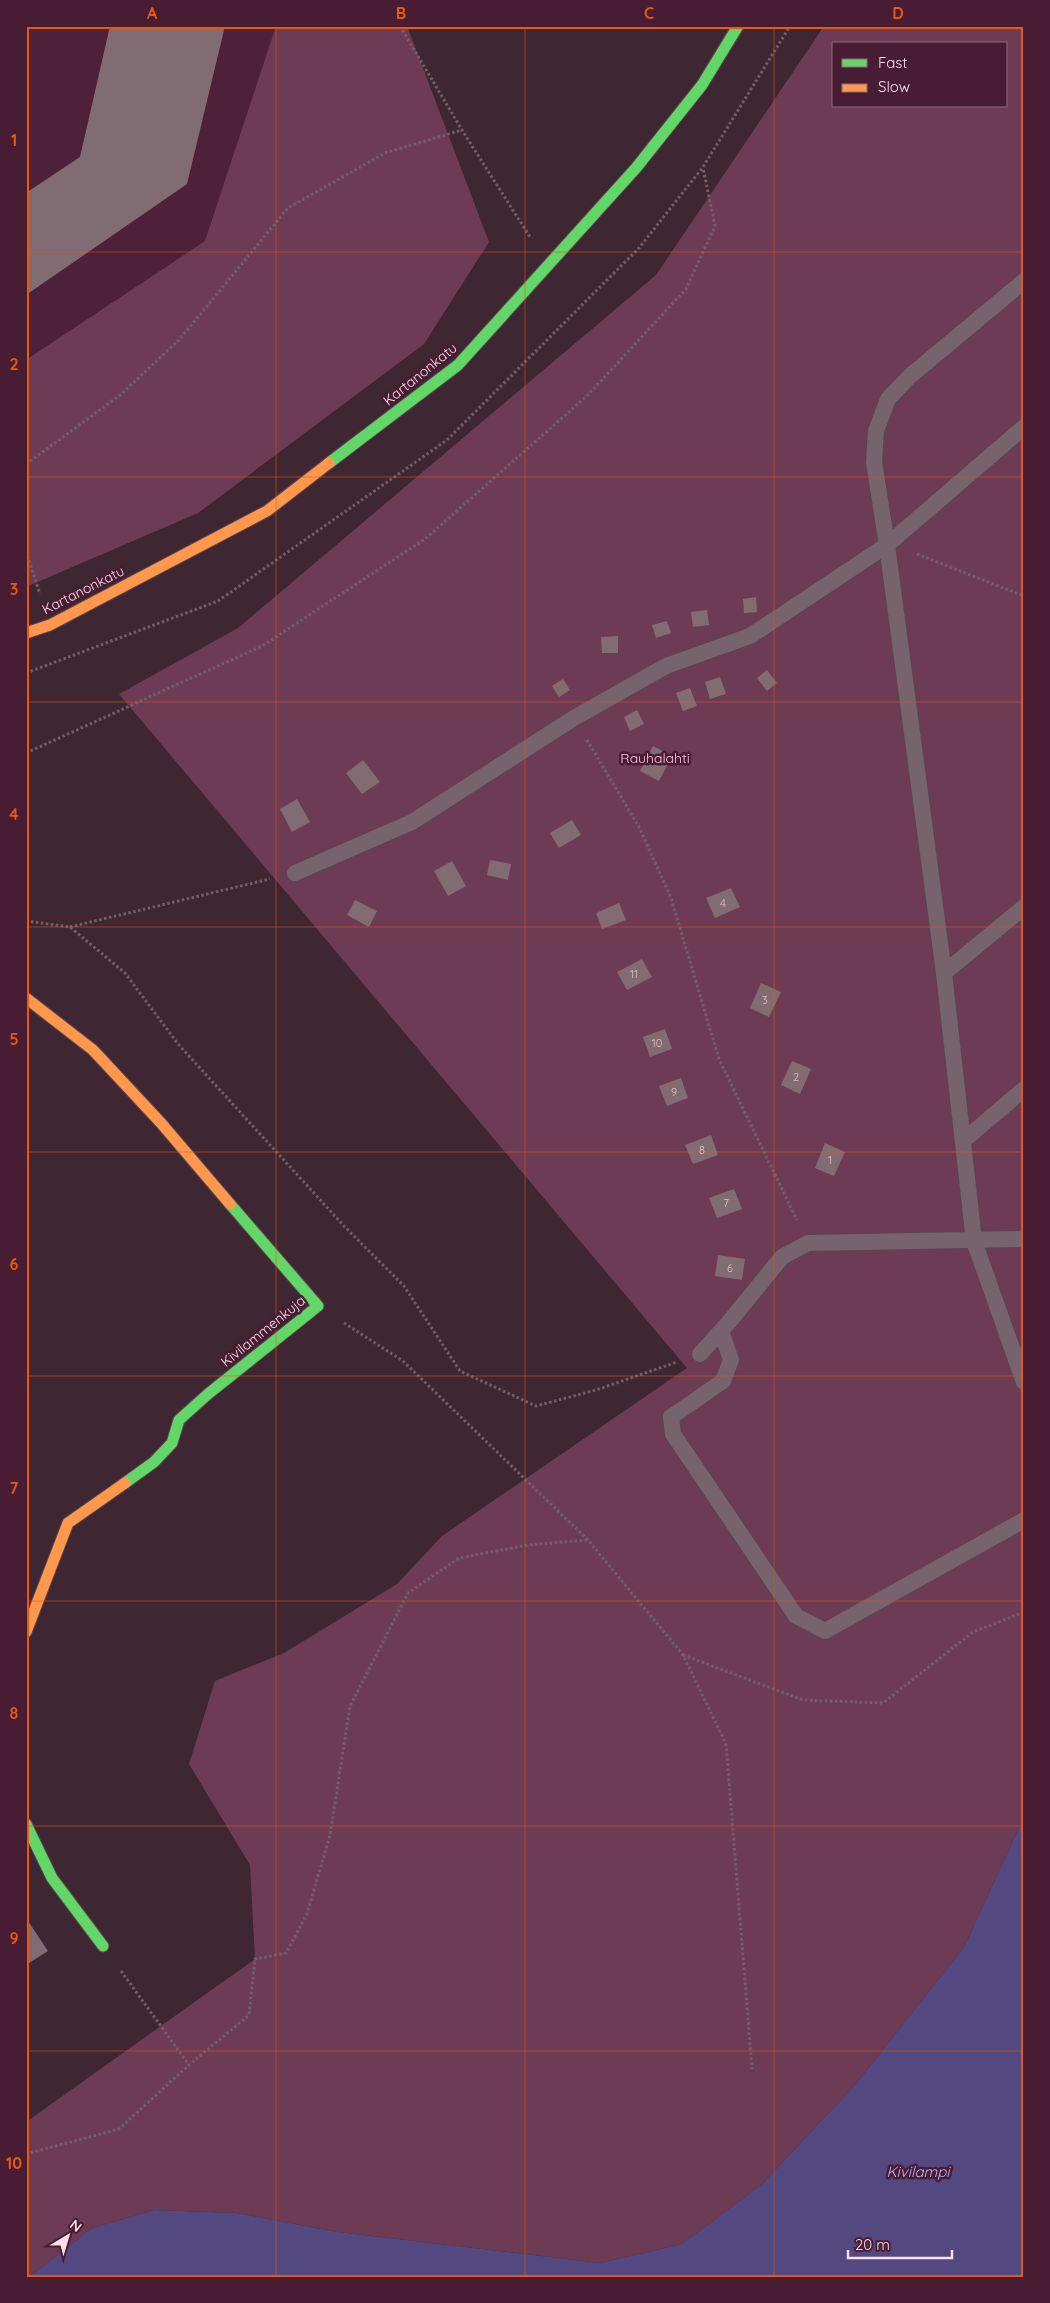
<svg xmlns="http://www.w3.org/2000/svg" width="1050" height="2303" viewBox="0 0 1050 2303" font-family="Quicksand,sans-serif">
	<style>
		.built { fill: #4f2139 }
		.green { fill: #6e3b55; fill-rule: evenodd }
		.water { fill: #534880 }
		.building { fill: #826c73 }
		.lines { fill: none; stroke-linecap: round; stroke-linejoin: round }
		.lane-casing { stroke: #5b4550; stroke-width: 18 }
		.fast-casing { stroke: #5b4550; stroke-width: 13 }
		.slow-casing { stroke: #5b4550; stroke-width: 13 }
		.path { stroke: #725f68; stroke-width: 3; stroke-dasharray: 2.5 2.5; stroke-linecap: butt }
		.lane { stroke: #76636d; stroke-width: 16 }
		.fast { stroke: #63d668; stroke-width: 11 }
		.slow { stroke: #ff974d; stroke-width: 11 }
		.grid { fill: none; stroke: #e8590c; stroke-width: 1; stroke-opacity: 0.55 }
		.labels { text-anchor: middle; dominant-baseline: central; stroke-width: 5; stroke-linejoin: round; paint-order: stroke }
		.number-label { font-size: 11px; fill: #dec2cd }
		.street-label { font-size: 14px; fill: #fcdeeb; stroke: #481c33 }
		.park-label { font-size: 14px; fill: #fcc0dc; stroke: #481c33 }
		.water-label { font-size: 15px; font-style: italic; fill: #beb5fe; stroke: #481c33 }
		.neatline { fill: none; stroke: #e8590c; stroke-width: 2 }
		.grid-label { font-size: 16px; text-anchor: middle; font-weight: bold; fill: #e8590c }
	</style>
	<rect width="100%" height="100%" fill="#3e2632"/>
	<!-- built -->
	<path class="built" d="M26 26H276L205 241 26 360Z"/>
	<!-- green -->
	<path class="green" d="M276 26H407L489 242 424 344 198 513 26 587V360L205 241Z
		M824 26H1024V1817L964 1947 855 2085 762 2184 682 2244 600 2263 338 2232 237 2213 154 2210 92 2228 33 2274 26 2273V2122L255 1959 250 1865 189 1764 215 1681 284 1653 397 1584 442 1536 687 1368 119 694 238 628 656 275ZM834 44H1006V106H834Z"/>
	<!-- water -->
	<path class="water" d="M1024 1817V2277H26V2273L33 2274 92 2228 154 2210 237 2213 338 2232 600 2263 682 2244 762 2184 855 2085 964 1947Z"/>
	<!-- building -->
	<path class="building" d="M110 26H225L187 184 26 295V193L80 157Z
		M756 597 757 612 744 613 743 599Z
		M707 610 709 625 693 627 691 612Z
		M667 621 671 633 656 638 652 625Z
		M618 636V653H602L601 637Z
		M767 670 777 683 767 691 757 678Z
		M720 677 726 694 710 699 705 682Z
		M563 679 570 690 559 697 552 686Z
		M690 688 697 706 683 711 676 693Z
		M637 710 644 724 630 731 624 717Z
		M653 746 672 756 659 781 640 771Z
		M363 760 380 782 362 794 346 773Z
		M297 799 310 822 292 832 280 809Z
		M572 820 581 835 559 848 550 833Z
		M490 860 511 864 508 880 487 875Z
		M452 861 466 886 448 896 434 871Z
		M731 888 740 907 715 918 706 898Z
		M355 900 377 911 369 927 347 915Z
		M619 903 626 920 602 929 596 913Z
		M642 959 652 977 627 990 617 972Z
		M761 983 781 992 769 1017 750 1008Z
		M665 1029 672 1049 650 1057 643 1037Z
		M792 1061 811 1069 800 1094 781 1085Z
		M681 1078 688 1098 667 1106 659 1086Z
		M711 1135 718 1155 693 1164 685 1145Z
		M825 1143 845 1152 834 1176 815 1168Z
		M734 1189 742 1209 717 1218 709 1198Z
		M718 1255 745 1259 742 1280 715 1276Z
		M26 1918 48 1951 26 1965Z"/>
	<g class="lines">
		<!-- lane casing -->
		<g class="lane-casing">
			<path id="lane" d="M1024 281 910 376 888 399 876 431 874 462 887 545 944 973 974 1241 1024 1382
				M295 873 412 822 574 718 666 666 750 636 887 545 1024 427
				M944 973 1024 907
				M963 1141 1024 1089
				M721 1331 731 1360 723 1381 671 1417 673 1434 796 1616 825 1631 1024 1520
				M700 1354 729 1322 782 1257 808 1243 1024 1239"/>
		</g>
		<!-- fast casing -->
		<g class="fast-casing">
			<path id="fast" d="M329 463 458 365 636 168 702 85 738 26
				M125 1483 154 1462 172 1443 179 1420 208 1394 318 1306 230 1204
				M26 1824 52 1878 103 1946"/>
		</g>
		<!-- slow casing -->
		<g class="slow-casing">
			<path id="slow" d="M26 633 50 625 267 511 329 463
				M26 998 93 1050 161 1123 230 1204
				M26 1632 68 1523 125 1483"/>
		</g>
		<!-- path -->
		<path class="path" d="M400 26 462 130 530 237
			M26 464 119 396 179 340 288 208 385 153 462 130
			M26 551 40 594
			M917 554 1024 596
			M26 673 218 601 447 440 639 248 703 167 790 26
			M587 740 639 827 671 898 719 1059 797 1220
			M26 753 262 646 425 539 587 396 686 289 715 226 703 168
			M26 921 70 927 125 973 178 1044 344 1226 404 1286 460 1371 536 1406 596 1390 677 1362
			M70 927 270 879
			M344 1323 403 1361 588 1540 683 1655 726 1744 752 2069
			M683 1655 803 1700 883 1703 973 1632 1024 1612
			M121 1971 189 2065 249 2015 255 1959 286 1953 307 1914 330 1835 350 1706 408 1593 459 1558 528 1545 587 1540
			M26 2154 119 2129 189 2065"/>
		<!-- lane -->
		<use href="#lane" class="lane"/>
		<!-- fast -->
		<use href="#fast" class="fast"/>
		<!-- slow -->
		<use href="#slow" class="slow"/>
	</g>
	<!-- grid -->
	<path class="grid" d="M276 26V2277M525 26V2277M774 26V2277M26 252H1024M26 477H1024M26 702H1024M26 927H1024M26 1152H1024M26 1376H1024M26 1601H1024M26 1826H1024M26 2051H1024"/>
	<g class="labels">
		<!-- number labels -->
		<g class="number-label">
			<text x="723" y="903">4</text>
			<text x="634" y="974">11</text>
			<text x="765" y="1000">3</text>
			<text x="657" y="1043">10</text>
			<text x="796" y="1077">2</text>
			<text x="674" y="1092">9</text>
			<text x="702" y="1150">8</text>
			<text x="830" y="1160">1</text>
			<text x="726" y="1203">7</text>
			<text x="730" y="1268">6</text>
		</g>
		<!-- street labels -->
		<g class="street-label">
			<text transform="translate(420 374) rotate(-39)">Kartanonkatu</text>
			<text transform="translate(83 590) rotate(-27)">Kartanonkatu</text>
			<text transform="translate(263 1331) rotate(-39)">Kivilammenkuja</text>
		</g>
		<!-- park labels -->
		<g class="park-label">
			<text x="655" y="758">Rauhalahti</text>
		</g>
		<!-- water labels -->
		<g class="water-label">
			<text x="918" y="2171">Kivilampi</text>
		</g>
	</g>
	<!-- border -->
	<rect width="1050" height="2303" fill="none" stroke="#481c33" stroke-width="55"/>
	<!-- legend -->
	<rect x="832" y="42" width="175" height="65" fill="#481c33" stroke="#906a7d"/>
	<rect x="842" y="59" width="25" height="8" fill="#63d668" stroke="#906a7d"/>
	<text x="878" y="68" font-size="15" fill="#fcdeeb">Fast</text>
	<rect x="842" y="84" width="25" height="8" fill="#ff974d" stroke="#906a7d"/>
	<text x="878" y="92" font-size="15" fill="#fcdeeb">Slow</text>
	<!-- north arrow -->
	<g transform="translate(68 2236) rotate(38)" stroke="#481c33" stroke-width="4" paint-order="stroke">
	<path d="M0-4L9 19L0 12L-9 19Z" fill="#fcdeeb"/>
	<text y="-8" font-size="14" font-weight="bold" text-anchor="middle" fill="#fcdeeb">N</text>
	</g>
	<!-- scale -->
	<path d="M848 2250v8h104v-8" fill="none" stroke="#fcdeeb" stroke-width="2.5"/>
	<text x="855" y="2250" font-size="15" fill="#fcdeeb" stroke="#481c33" stroke-width="4" paint-order="stroke">20 m</text>
	<rect x="28" y="28" width="994" height="2248" class="neatline"/>
	<g class="grid-label">
		<text x="152" y="19">A</text>
		<text x="401" y="19">B</text>
		<text x="649" y="19">C</text>
		<text x="898" y="19">D</text>
		<text x="14" y="146">1</text>
		<text x="14" y="370">2</text>
		<text x="14" y="595">3</text>
		<text x="14" y="820">4</text>
		<text x="14" y="1045">5</text>
		<text x="14" y="1270">6</text>
		<text x="14" y="1494">7</text>
		<text x="14" y="1719">8</text>
		<text x="14" y="1944">9</text>
		<text x="14" y="2169">10</text>
	</g>
</svg>
